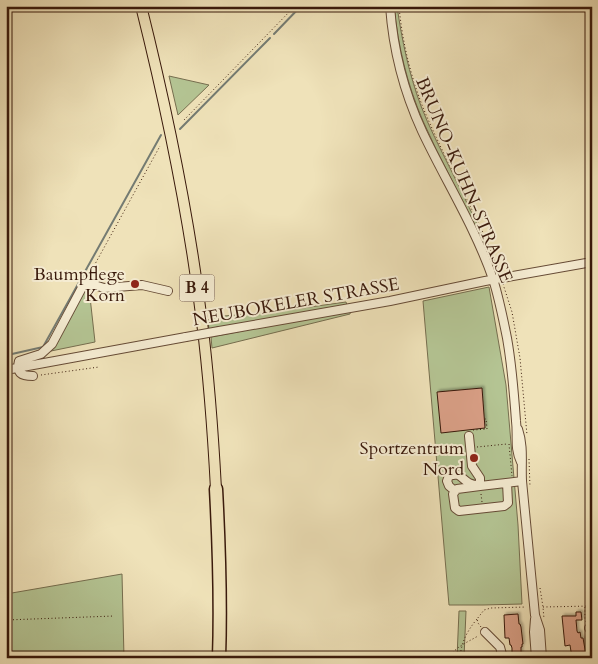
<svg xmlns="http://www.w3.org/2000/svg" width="598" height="664" viewBox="0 0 598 664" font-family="Cardo,serif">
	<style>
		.green { fill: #b4c493; stroke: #766e4f }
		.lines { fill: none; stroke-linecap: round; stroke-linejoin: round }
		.stream { stroke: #747b72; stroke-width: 2 }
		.building { fill: #d99f86; stroke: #39190b; filter: url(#shadow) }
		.minor-casing { stroke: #664b36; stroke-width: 10 }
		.major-casing { stroke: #39190b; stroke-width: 12 }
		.highway-casing { stroke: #39190b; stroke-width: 15 }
		.path { stroke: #39190b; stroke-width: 1; stroke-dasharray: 1 2.5; stroke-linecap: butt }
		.minor { stroke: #f5ecd2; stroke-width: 8 }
		.major { stroke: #efe2b9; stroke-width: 10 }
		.highway { stroke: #efe2b9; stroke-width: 12 }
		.minor-bridge-casing { stroke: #664b36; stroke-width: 10; stroke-linecap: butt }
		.minor-bridge { stroke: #f5ecd2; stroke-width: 8 }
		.poi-dot { fill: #8f2418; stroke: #f5ecd2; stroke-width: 2 }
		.labels { text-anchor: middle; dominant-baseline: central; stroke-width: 4; stroke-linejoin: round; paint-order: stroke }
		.shield { fill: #f5ecd2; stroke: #715847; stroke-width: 1 }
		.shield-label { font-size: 16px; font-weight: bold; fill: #39190b }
		.street-label { font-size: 18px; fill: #39190b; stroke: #f5ecd2 }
		.poi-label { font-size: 18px; fill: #39190b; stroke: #f5ecd2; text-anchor: end }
	</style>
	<defs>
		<filter id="shadow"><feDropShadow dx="2" dy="-2" stdDeviation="1" flood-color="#0004"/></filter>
	</defs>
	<rect width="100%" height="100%" fill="#efe2b9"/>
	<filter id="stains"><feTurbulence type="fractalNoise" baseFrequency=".004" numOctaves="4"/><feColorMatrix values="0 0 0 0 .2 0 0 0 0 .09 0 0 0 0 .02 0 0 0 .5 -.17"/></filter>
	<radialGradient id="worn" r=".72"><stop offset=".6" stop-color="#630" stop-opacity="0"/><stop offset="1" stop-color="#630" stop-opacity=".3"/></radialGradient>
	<!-- green -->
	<path class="green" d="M394 6H397C402 41 409 74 421 106 429 127 440 148 450 168 467 203 485 238 498 275L495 274 493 271C488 256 483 242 476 228 459 192 439 158 423 121 407 84 398 46 394 6Z
		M169 76 209 85 178 115Z
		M87 286 89 288 95 342 51 351Z
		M489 287 506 385 518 525 522 604 483 605H449L423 301Z
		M346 302 347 305 209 329 208 320 213 317 281 311Z
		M351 310 350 314 212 348 211 337Z
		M122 574 124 658H6V594Z
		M459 611H466L464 658H457Z"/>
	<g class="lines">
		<!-- stream -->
		<path class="stream" d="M274 34 301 6
			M180 129 270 38
			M6 358 12 354 43 347 161 135"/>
	</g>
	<!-- building -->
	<path class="building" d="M482 388 485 428 441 433 437 392Z
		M576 612H581L582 620H576L577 631 578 633 580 632 581 638H583L586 655 579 656V658H572L570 645 565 646 562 616H576Z
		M518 614 519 624H520L521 627 523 644H522V647H521V658H512V648L511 645H510L509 638H505L504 615Z"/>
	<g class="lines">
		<!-- minor casing -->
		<g class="minor-casing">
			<path id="minor" d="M390 6C393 49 404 92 422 131 445 180 475 227 493 279 499 298 503 318 507 338 512 366 514 393 516 421 518 437 514 447 521 462
				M219 331 390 301 485 281 592 262
				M6 370 186 337
				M33 376C21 376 16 373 19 361L41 354 52 344 85 282 104 288 142 285 168 291
				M518 429C524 447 521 463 522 481L535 615 540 630 542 658
				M469 436 472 466 480 478V486
				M507 483 508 503 504 506 459 511 455 508 453 494 457 489 480 486 522 481
				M455 491 449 486 447 481 449 476C461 472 460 478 469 483 471 484 476 485 478 485
				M535 619 534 632 536 658
				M589 628 592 632
				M485 632 500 647 503 658"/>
		</g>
		<!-- major casing -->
		<g class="major-casing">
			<path id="major" d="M141 6C167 110 189 216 202 322 209 378 213 433 216 489"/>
		</g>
		<!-- highway casing -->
		<g class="highway-casing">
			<path id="highway" d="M216 489C219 545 221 601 219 658"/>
		</g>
		<!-- path -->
		<path class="path" d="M399 6C402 41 411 78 424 110 447 165 478 215 499 271
			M184 120 295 6
			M89 275 160 146
			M503 284 512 312 520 358 527 435
			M41 375 99 367
			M473 430 487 429 486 419H485
			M509 444 512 476
			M477 447 507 444
			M529 459 530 487
			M481 494 482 502
			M540 588 543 607 544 619
			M543 607 592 606
			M585 607V620L586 622
			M6 620 114 616
			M481 627 478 623 477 619 484 610 491 608 526 607
			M448 658C457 646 466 643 478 636
			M460 658C461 643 467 631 477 619"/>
		<!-- minor -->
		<use href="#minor" class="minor"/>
		<!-- major -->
		<use href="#major" class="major"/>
		<!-- highway -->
		<use href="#highway" class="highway"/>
		<!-- minor-bridge casing -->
		<g class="minor-bridge-casing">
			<path id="minor-bridge" d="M186 337 219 331"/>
		</g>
		<!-- minor-bridge -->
		<use href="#minor-bridge" class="minor-bridge"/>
	</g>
	<!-- markers -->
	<g class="poi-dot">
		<circle cx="135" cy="284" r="5"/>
		<circle cx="474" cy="458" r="5"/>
	</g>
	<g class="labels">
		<!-- shield labels -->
		<rect class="shield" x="179.5" y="274.5" width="35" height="27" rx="4"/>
		<g class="shield-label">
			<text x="197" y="288">B 4</text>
		</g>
		<!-- street labels -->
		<g class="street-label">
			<text transform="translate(464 180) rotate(67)">BRUNO-KUHN-STRASSE</text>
			<text transform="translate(296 302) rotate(-10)">NEUBOKELER STRASSE</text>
		</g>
		<!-- poi labels -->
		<g class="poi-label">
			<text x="125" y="274">Baumpflege<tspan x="125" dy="21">Korn</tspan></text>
			<text x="464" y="448">Sportzentrum<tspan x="464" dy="21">Nord</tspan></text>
		</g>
	</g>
	<!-- margin -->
	<rect width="598" height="664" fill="none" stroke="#efe2b9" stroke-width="25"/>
	<rect x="8" y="8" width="583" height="649" fill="none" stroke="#39190b" stroke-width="2.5"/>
	<rect x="12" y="12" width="573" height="639" fill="none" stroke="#39190b"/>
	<rect width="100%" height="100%" filter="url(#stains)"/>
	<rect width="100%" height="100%" fill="url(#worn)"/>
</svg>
